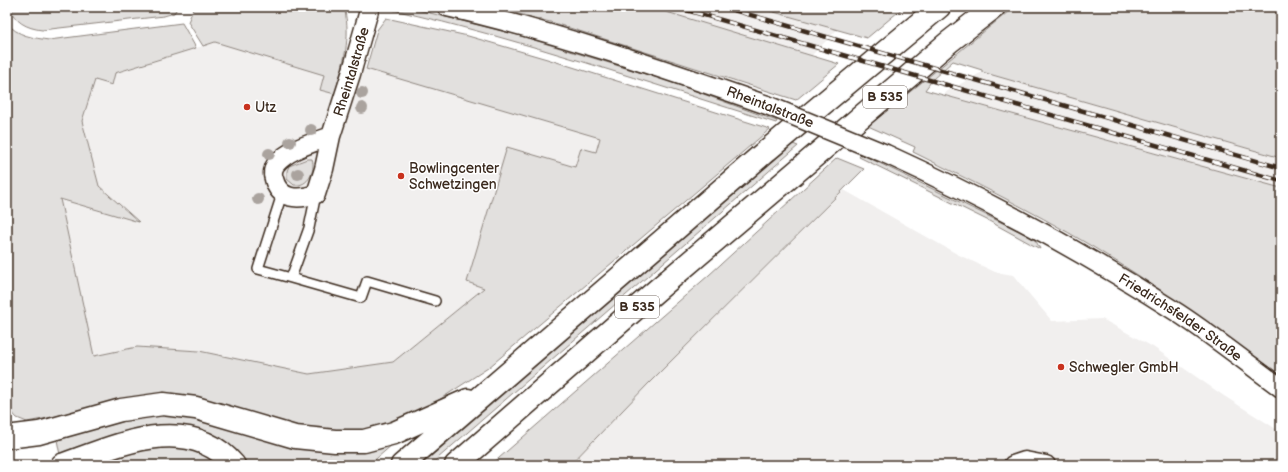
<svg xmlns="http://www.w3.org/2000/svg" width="1288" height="472" viewBox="0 0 1288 472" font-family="'Balsamiq Sans',sans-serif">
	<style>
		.built { fill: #f1efee }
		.green { fill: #e2e0de; stroke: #8e857e }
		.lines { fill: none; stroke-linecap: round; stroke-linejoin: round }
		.lane-casing { stroke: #3b2a1e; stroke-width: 12 }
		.street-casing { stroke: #3b2a1e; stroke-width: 21 }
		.highway-casing { stroke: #3b2a1e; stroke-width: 25 }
		.lane { stroke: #fff; stroke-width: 9 }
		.street { stroke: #fff; stroke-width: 18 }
		.highway { stroke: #fff; stroke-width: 22 }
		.rail-casing { stroke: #3b2a1e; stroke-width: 4.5 }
		.rail { stroke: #fff; stroke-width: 3; stroke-dasharray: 9; stroke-linecap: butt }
		.street-bridge-casing { stroke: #3b2a1e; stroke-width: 21; stroke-linecap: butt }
		.street-bridge { stroke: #fff; stroke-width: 18 }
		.tree { fill: #aaa39e }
		.poi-dot { fill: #c8321e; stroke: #fff; stroke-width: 1.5 }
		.labels { text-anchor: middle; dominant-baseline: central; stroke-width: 3; stroke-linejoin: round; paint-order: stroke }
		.shield { fill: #fff; stroke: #766a62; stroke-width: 1 }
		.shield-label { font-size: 13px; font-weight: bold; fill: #3b2a1e }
		.street-label { font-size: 14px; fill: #3b2a1e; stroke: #fff }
		.poi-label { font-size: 14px; fill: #3b2a1e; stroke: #fff; text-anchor: start }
	</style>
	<rect width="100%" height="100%" fill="#fff"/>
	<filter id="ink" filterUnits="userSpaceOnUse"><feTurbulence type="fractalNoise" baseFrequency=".025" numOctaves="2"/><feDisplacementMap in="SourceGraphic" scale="8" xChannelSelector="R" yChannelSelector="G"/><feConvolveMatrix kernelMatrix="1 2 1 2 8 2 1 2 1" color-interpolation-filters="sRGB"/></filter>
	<g filter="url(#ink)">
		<!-- built -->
		<path class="built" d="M650 7H756L837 30 811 56Z
			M215 42 324 75 320 90 334 94 343 65 366 69 600 138 596 152 576 167 467 282 484 288 393 362 309 374 199 351 137 347 94 356 60 199 138 221 99 186 82 121 95 80Z
			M982 72 1281 158V188L944 95 946 92Z
			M844 190 957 254 995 272 1013 275 1052 321 1102 319 1153 347 1224 396 1281 432V465H570L648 384Z"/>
		<!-- green -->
		<path class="green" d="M9 7H178L174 13 164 16 42 30C26 28 15 22 9 7Z
			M194 7H344C352 39 343 63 335 94L320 90 324 75 215 42 203 46 188 22Z
			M492 7H650L839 64 796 100 554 23Z
			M756 7H904L867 38Z
			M1014 7H1281V158L982 72V70L953 61 933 79 925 90 1281 188V375C1227 337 1174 298 1119 263 1053 221 983 187 913 152L915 147 868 126Z
			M414 9 518 35 668 81 777 121 776 123C649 83 524 40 394 10Z
			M386 18 468 36 547 59 770 129 488 368 428 407 402 420 361 432 323 433 211 403 68 414 27 422 17 418 7 407V23C17 36 34 38 49 40L182 23 196 48 115 73 112 85 95 80 82 121 99 186 139 222 60 199 94 356 137 347 199 351 309 374 393 362 484 288 467 282 507 147 575 167 581 148 596 152 600 138 366 69 377 30Z
			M793 144 798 146 430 465H421Z
			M861 154 1025 234 1036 241 1040 249 989 221 859 157Z
			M837 158 864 169 648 384 570 465H491L709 275Z
			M307 159H312C316 171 308 187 294 185L287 179V171L289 166Z
			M159 413 393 444 369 465H246L239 456 206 434 60 455 57 440 122 421Z
			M158 445 198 450 220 465H86Z"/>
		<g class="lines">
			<!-- lane casing -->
			<g class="lane-casing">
				<path id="lane" d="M282 194 258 269 291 278
					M316 194 309 228 291 278 361 298 367 281 435 301"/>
			</g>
			<!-- street casing -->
			<g class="street-casing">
				<g id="street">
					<path d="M447 7C556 32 661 68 767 105"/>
					<path id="s1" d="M331 136C313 143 289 149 276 164 273 168 272 174 274 179 279 200 298 200 316 194L324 169 331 136 351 74 370 7"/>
					<path id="s2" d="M886 154C987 200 1085 253 1178 313 1213 336 1247 363 1281 388"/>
					<path d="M1013 465 1025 461 1046 465"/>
				</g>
			</g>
			<!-- highway casing -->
			<g class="highway-casing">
				<path id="highway" d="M7 437 39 433 121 410 163 404 196 408 295 437 335 441H364L394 433 468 400
					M62 465C116 446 188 411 234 465
					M402 465 765 152 939 7
					M456 465 657 290 949 42 994 7"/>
			</g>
			<!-- lane -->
			<use href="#lane" class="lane"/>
			<!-- street -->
			<use href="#street" class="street"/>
			<!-- highway -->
			<use href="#highway" class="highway"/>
			<!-- rail casing -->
			<g class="rail-casing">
				<path id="rail" d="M676 7 1281 181
					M723 7 1281 168"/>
			</g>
			<!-- rail -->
			<use href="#rail" class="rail"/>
			<!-- street-bridge casing -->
			<g class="street-bridge-casing">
				<path id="street-bridge" d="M767 105 886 154"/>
			</g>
			<!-- street-bridge -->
			<use href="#street-bridge" class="street-bridge"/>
		</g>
		<!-- trees -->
		<g class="tree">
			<circle cx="362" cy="93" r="6"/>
			<circle cx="362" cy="108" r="6"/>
			<circle cx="311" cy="130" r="6"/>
			<circle cx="290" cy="142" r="6"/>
			<circle cx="269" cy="154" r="6"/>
			<circle cx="298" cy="174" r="6"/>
			<circle cx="258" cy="199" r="6"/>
		</g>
	</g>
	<!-- markers -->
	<g class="poi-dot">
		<circle cx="247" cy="107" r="4"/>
		<circle cx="401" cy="176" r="4"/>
		<circle cx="1061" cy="367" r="4"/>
	</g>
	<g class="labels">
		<!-- shield labels -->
		<g class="shield">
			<rect x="863" y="86" width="44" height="22" rx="3"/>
			<rect x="615" y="296" width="44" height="22" rx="3"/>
		</g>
		<g class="shield-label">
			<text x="885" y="97">B 535</text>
			<text x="637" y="307">B 535</text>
		</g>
		<!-- street labels -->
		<g class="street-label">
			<text stroke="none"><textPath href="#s1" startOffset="257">Rheintalstraße</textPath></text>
			<text transform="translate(770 107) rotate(21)">Rheintalstraße</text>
			<text stroke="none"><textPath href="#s2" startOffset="337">Friedrichsfelder Straße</textPath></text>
		</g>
		<!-- poi labels -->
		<g class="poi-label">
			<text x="255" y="107">Utz</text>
			<text x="409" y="168">Bowlingcenter<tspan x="409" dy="16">Schwetzingen</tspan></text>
			<text x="1069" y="367">Schwegler GmbH</text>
		</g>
	</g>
	<!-- margin -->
	<rect width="1288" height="472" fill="none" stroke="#fff" stroke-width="24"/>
	<rect x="12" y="12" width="1264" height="448" fill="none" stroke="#3b2a1e" stroke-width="1.5" filter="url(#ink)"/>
</svg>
